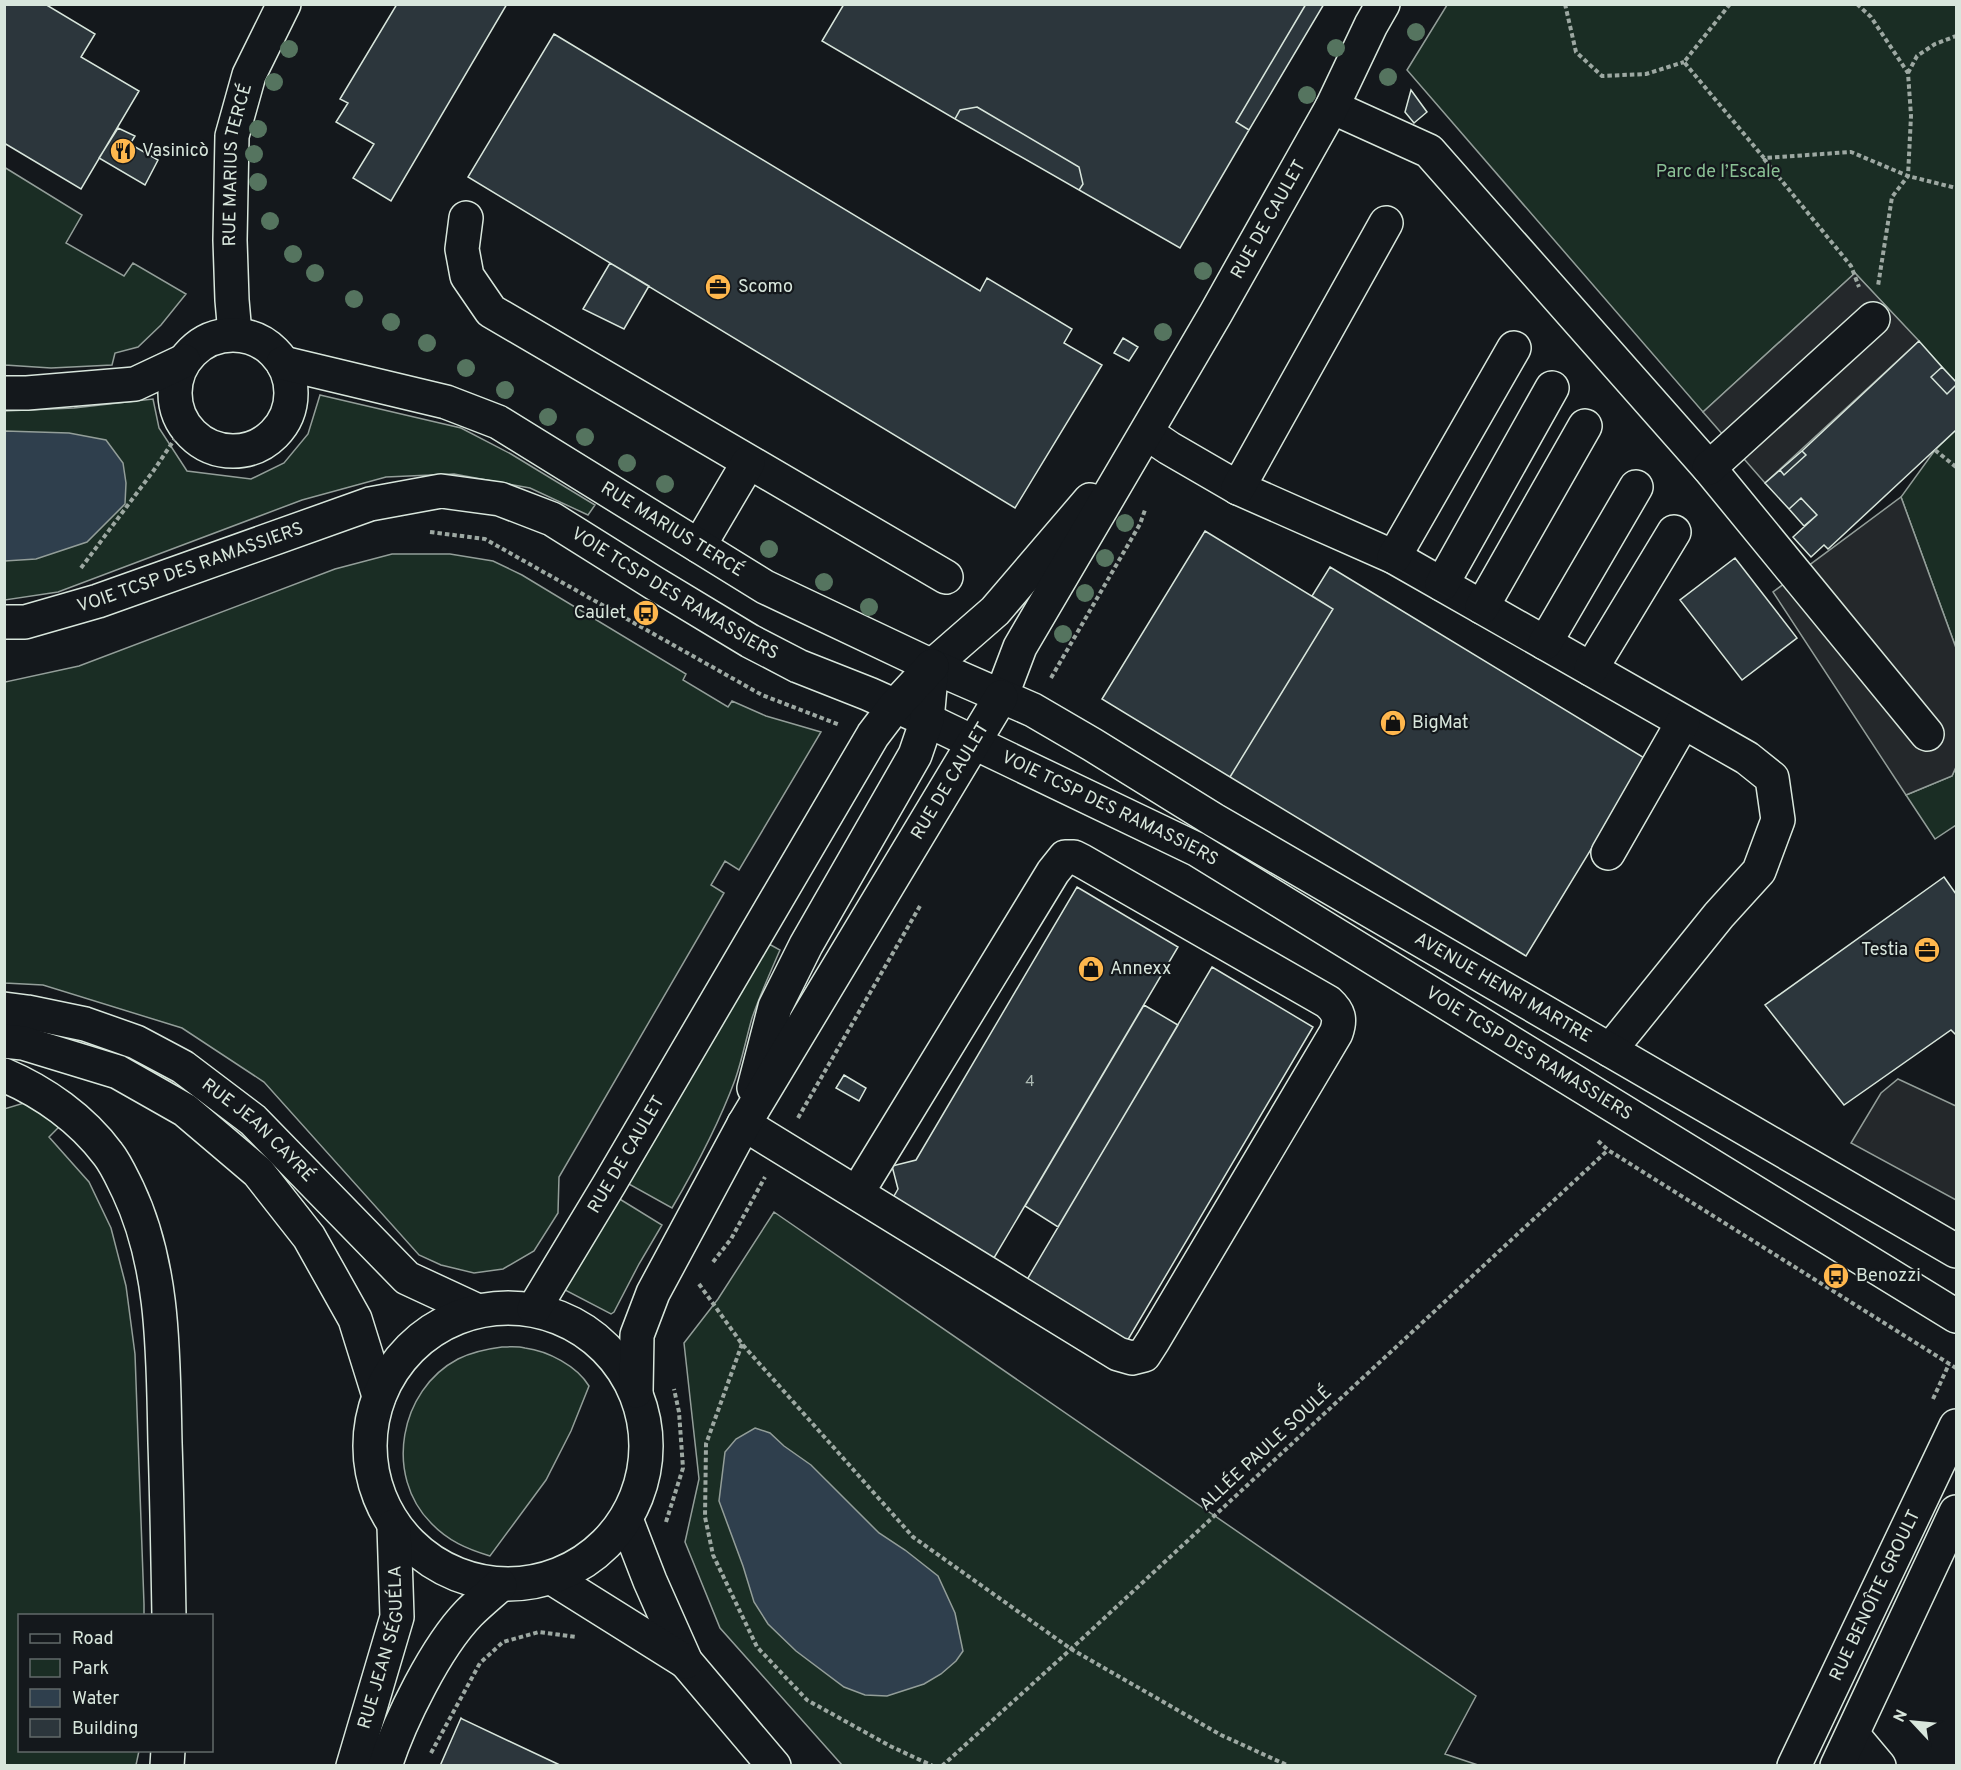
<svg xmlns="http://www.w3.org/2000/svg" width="1961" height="1770" viewBox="0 0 1961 1770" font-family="Overpass,sans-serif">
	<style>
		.green { fill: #1a2d24; stroke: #939e99; stroke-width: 1.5 }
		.parking { fill: #24282b; stroke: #939e99; stroke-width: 1.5 }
		.water { fill: #2f3f4d; stroke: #939e99; stroke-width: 1.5 }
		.building { fill: #2c363c; stroke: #d8e6dc; stroke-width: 1.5 }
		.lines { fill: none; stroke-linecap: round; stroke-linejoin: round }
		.minor-casing { stroke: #d8e6dc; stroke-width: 36 }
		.major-casing { stroke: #d8e6dc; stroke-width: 36 }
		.highway-casing { stroke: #d8e6dc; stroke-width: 36 }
		.path { stroke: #9da8a2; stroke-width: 4; stroke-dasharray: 4.5 3; stroke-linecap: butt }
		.minor { stroke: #14181c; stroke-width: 33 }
		.major { stroke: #14181c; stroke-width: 33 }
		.highway { stroke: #14181c; stroke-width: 33 }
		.tree { fill: #55745f }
		.labels { text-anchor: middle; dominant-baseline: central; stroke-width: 4.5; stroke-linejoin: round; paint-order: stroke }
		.number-label { font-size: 15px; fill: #adbab4 }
		.poi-label { font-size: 18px; fill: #d8e6dc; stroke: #14181c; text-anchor: start }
		.street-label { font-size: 18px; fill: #d8e6dc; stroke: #14181c }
		.park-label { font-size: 18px; fill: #8ac095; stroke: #14181c }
	</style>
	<rect width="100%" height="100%" fill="#14181c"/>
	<!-- green -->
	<path class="green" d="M1447 5H1956V382L1855 273 1703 412 1407 70Z
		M4 167 82 215 66 243 124 276 133 263 186 294 161 325 138 347 115 353 112 365 51 368 5 365Z
		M320 395 461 428 511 454 595 505 588 515 530 488 454 474 386 477 302 500 58 592 5 600 4 411 74 408 153 399 159 428 187 471 251 479 284 463 308 434Z
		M1956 430V648L1901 497 1935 450Z
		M392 554H450L493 561 522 575 686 674 683 680 728 707 732 701 766 716 821 732 739 870 725 861 711 885 724 893 559 1177 558 1213 534 1251 503 1269 474 1273 441 1265 419 1255 264 1082 182 1028 43 985 5 983V682L79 666 335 569Z
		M1956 767V825L1935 839 1906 795 1952 776Z
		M769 944 780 950C770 973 760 995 752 1018 746 1039 742 1060 735 1080 718 1126 696 1167 672 1208L627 1183Z
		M24 1103 60 1126 49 1137 89 1182 111 1228 126 1286 135 1354 144 1604V1615L20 1616V1750L139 1751 136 1765H5L4 1109Z
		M618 1198 662 1225 639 1264 614 1312 611 1314 565 1290 563 1286Z
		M774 1212 1476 1696 1445 1754 1478 1765H842L720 1628 685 1542 699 1479 684 1343 718 1299Z
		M502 1347C509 1347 518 1346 525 1348 548 1351 577 1366 589 1386L571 1431 546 1480 490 1556C467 1549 448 1541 431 1523 384 1476 399 1390 458 1359 472 1352 486 1349 502 1347Z"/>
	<!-- parking -->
	<path class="parking" d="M1855 273 1919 341 1765 483 1703 412Z
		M1901 497 1956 648V767L1952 776 1906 795 1773 592Z
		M1898 1079 1956 1106V1200L1851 1143 1881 1093Z"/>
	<!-- water -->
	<path class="water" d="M5 431 69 433 106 440 123 463 126 483 125 504 87 542 36 559 5 561Z
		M755 1428 770 1433 784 1446 811 1465 879 1533 905 1550 938 1576 955 1613 963 1651 956 1661 941 1674 924 1684 887 1696 865 1695 844 1687 796 1651 768 1624 754 1602 743 1566 719 1501 725 1452 736 1439Z"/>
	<!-- building -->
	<path class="building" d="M4 4H45L95 34 81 57 139 91 81 189 4 143Z
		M397 4H507L391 201 353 178 374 144 336 122 348 103 340 99Z
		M844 4H1306L1236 122 1249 130 1180 248 1079 190 1083 184 1079 167 977 107 960 110 955 119 822 41Z
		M1306 4H1324L1249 130 1236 122Z
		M554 34 980 291 987 278 1072 329 1064 343 1102 365 1015 508 468 177Z
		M1411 90 1427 112 1414 123 1405 112Z
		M977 107 1079 167 1083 184 1079 190 955 119 960 110Z
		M118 128 135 136 130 144 158 160 145 185 99 158Z
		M610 263 649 286 624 329 583 309Z
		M1123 338 1138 347 1129 361 1114 353Z
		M1919 341 1942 367 1931 377 1947 394 1956 385V430L1828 549 1824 545 1811 557 1793 537 1817 515 1801 498 1789 509 1765 483 1780 470 1784 475 1806 455 1802 451Z
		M1942 367 1956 382V385L1947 394 1931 377Z
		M1802 451 1806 455 1784 475 1780 470Z
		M1801 498 1817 515 1804 526 1789 509Z
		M1205 531 1333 609 1230 777 1102 699Z
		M1735 558 1797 638 1742 680 1680 600Z
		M1330 567 1646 759 1526 956 1230 777 1333 609 1312 596Z
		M1944 877 1956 894V1035L1951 1030 1844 1105 1765 1005Z
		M1077 887 1178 947 991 1263 890 1203 898 1189 892 1166 916 1160Z
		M1212 967 1313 1027 1126 1343 1025 1283Z
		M1144 1005 1178 1025 1058 1227 1025 1206Z
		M844 1075 866 1088 859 1101 836 1088Z
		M461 1718 462 1719 562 1766H440Z"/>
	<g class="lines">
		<!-- minor casing -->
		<g class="minor-casing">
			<g id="minor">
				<path d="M1332 107 1429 151 1709 468 1927 734"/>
				<path d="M466 218 462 249 467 276 491 311 946 577"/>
				<path id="s1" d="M235 334 232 300 230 240 232 136 249 75 284 4"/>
				<path d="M1147 433 1169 448 1238 488 1394 557 1747 758 1772 778 1778 820 1759 871 1719 915 1610 1050"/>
				<path d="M1709 468 1873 319"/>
				<path d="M1238 488 1386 223"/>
				<path d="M699 546 748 463"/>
				<path d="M1394 557 1514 348"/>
				<path d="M1442 584 1552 388"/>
				<path d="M1482 607 1585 426"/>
				<path id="s2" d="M4 622H25L98 601 370 504 441 491 500 499 552 519 654 583 750 641 798 666 869 694 927 720 1196 849 1956 1316"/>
				<path d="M1545 643 1636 487"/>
				<path d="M932 666 995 611 1090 500"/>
				<path d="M1591 669 1674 532"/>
				<path id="s3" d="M1001 697 1020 647 1216 313 1332 107 1371 25 1383 4"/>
				<path d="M1608 853 1683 722"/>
				<path d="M744 1124C869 1201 994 1277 1118 1354L1132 1358 1144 1355 1153 1341 1336 1033C1341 1019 1339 1012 1328 1002L1082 861 1074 857H1065L1053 872 857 1193"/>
				<path d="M626 1519 650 1581 686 1662 774 1766"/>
				<path d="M552 1578 686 1662"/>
				<path d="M1853 1735 1879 1766"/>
				<path id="s4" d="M1794 1766 1956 1426"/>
				<path d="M1837 1766 1956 1512"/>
			</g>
		</g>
		<!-- major casing -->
		<g class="major-casing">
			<g id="major">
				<circle cx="233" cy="393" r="58"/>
				<path id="s5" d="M283 363 446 402 498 422 765 587 932 666 1033 710 1093 745 1214 820 1956 1251"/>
				<path id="s6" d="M4 1009 27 1012 85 1024 136 1042 183 1067 253 1120 407 1278 476 1310"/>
				<path d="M4 1041 23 1043 118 1072 185 1110 258 1172 309 1237 355 1319 379 1396"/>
				<path d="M754 1088 775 1007 806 945 915 755 927 720 932 666"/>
				<circle cx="508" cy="1446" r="138"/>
				<path id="s7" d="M534 1309 610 1183 873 735 895 706 932 666"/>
				<path id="s8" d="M636 1391 637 1335 653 1293 744 1124 1001 697"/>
				<path id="s9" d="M353 1766 397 1617 394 1526"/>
				<path d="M385 1766C400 1720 436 1647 469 1613 479 1603 490 1594 500 1585"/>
			</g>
		</g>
		<!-- highway casing -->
		<g class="highway-casing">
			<path id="highway" d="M4 393H27L135 384 184 361
				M4 1075C44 1092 82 1119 108 1154 116 1164 122 1178 128 1190 165 1268 163 1358 165 1443 167 1501 168 1558 169 1616
				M167 1766 168 1750"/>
		</g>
		<!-- path -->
		<path class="path" d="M1565 4 1576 52 1602 76 1646 74 1684 62
			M1730 4 1684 62 1764 158 1851 152 1908 176 1956 188
			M1857 4 1871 17 1908 73 1911 116 1908 176 1892 197 1878 286
			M1908 73 1917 56 1935 44 1956 36
			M1764 159 1851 266 1859 287
			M1935 450 1956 467
			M430 532 485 539 762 695 840 725
			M81 568 154 470 184 425
			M1051 678 1140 524 1145 510
			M798 1118 920 906
			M1598 1141 1608 1150 1956 1368
			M713 1262 731 1239 765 1177
			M699 1284 742 1344 913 1537 1071 1649 1221 1735 1289 1766
			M742 1344 706 1444 705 1517 713 1555 757 1647 807 1700 890 1746 933 1766
			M1933 1399 1949 1364
			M666 1522 683 1468 679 1412 674 1389
			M431 1753 480 1663 503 1642 539 1632 576 1637
			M942 1766 1071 1649 1608 1150"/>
		<!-- minor -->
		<use href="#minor" class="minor"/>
		<!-- major -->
		<use href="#major" class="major"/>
		<!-- highway -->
		<use href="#highway" class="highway"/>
	</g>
	<!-- trees -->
	<g class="tree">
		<circle cx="1416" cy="32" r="9"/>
		<circle cx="1336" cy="48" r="9"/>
		<circle cx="289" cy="49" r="9"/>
		<circle cx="1388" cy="77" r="9"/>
		<circle cx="274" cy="82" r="9"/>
		<circle cx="1307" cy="95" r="9"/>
		<circle cx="258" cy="129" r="9"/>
		<circle cx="254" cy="154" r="9"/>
		<circle cx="258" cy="182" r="9"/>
		<circle cx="270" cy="221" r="9"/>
		<circle cx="293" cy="254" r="9"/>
		<circle cx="1203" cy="271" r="9"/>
		<circle cx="315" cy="273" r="9"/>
		<circle cx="354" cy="299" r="9"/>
		<circle cx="391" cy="322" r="9"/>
		<circle cx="1163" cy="332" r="9"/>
		<circle cx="427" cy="343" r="9"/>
		<circle cx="466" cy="368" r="9"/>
		<circle cx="505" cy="390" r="9"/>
		<circle cx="548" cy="417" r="9"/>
		<circle cx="585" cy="437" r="9"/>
		<circle cx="627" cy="463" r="9"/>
		<circle cx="665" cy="484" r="9"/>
		<circle cx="1125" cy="523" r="9"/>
		<circle cx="769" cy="549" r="9"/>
		<circle cx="1105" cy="558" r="9"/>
		<circle cx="824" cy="582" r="9"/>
		<circle cx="1085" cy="593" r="9"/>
		<circle cx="869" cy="607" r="9"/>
		<circle cx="1063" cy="634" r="9"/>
	</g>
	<!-- icons -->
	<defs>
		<g id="restaurant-disc" transform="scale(1.35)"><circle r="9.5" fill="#ffb74d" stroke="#14181c"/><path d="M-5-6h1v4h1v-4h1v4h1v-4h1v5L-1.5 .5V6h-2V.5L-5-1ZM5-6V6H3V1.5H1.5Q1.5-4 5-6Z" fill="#111"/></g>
		<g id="office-disc" transform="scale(1.35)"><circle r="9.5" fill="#ffb74d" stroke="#14181c"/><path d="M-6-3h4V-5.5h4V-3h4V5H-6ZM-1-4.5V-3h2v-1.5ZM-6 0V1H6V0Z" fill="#111"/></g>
		<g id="bus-disc" transform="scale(1.35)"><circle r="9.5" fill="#ffb74d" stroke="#14181c"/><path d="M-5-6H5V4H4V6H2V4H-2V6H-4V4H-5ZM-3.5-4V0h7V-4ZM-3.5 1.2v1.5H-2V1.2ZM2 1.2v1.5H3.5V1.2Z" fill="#111"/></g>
		<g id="shop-disc" transform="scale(1.35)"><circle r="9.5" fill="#ffb74d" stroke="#14181c"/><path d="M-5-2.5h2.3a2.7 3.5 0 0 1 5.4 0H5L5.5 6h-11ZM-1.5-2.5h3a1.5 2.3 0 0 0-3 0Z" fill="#111"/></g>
	</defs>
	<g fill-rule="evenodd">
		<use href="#restaurant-disc" x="123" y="151"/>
		<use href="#office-disc" x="718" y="287"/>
		<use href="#bus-disc" x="646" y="613"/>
		<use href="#shop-disc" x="1393" y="723"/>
		<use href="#office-disc" x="1927" y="950"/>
		<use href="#shop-disc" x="1091" y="969"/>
		<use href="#bus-disc" x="1836" y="1276"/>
	</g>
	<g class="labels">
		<!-- number labels -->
		<g class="number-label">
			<text x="1030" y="1082">4</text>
		</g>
		<!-- poi labels -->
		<g class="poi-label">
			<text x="142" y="151">Vasinicò</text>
			<text x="738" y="287">Scomo</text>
			<text x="626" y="613" text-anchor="end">Caulet</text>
			<text x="1412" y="723">BigMat</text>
			<text x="1908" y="950" text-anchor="end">Testia</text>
			<text x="1110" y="969">Annexx</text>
			<text x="1856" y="1276">Benozzi</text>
		</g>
		<!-- street labels -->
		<g class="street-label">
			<text stroke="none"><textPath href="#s1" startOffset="170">RUE MARIUS TERCÉ</textPath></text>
			<text stroke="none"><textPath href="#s3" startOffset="548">RUE DE CAULET</textPath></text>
			<text stroke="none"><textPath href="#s5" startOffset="428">RUE MARIUS TERCÉ</textPath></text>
			<text stroke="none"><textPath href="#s2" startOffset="195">VOIE TCSP DES RAMASSIERS</textPath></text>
			<text stroke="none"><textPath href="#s2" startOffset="717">VOIE TCSP DES RAMASSIERS</textPath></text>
			<text stroke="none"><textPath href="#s8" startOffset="693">RUE DE CAULET</textPath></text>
			<text stroke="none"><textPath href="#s2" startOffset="1203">VOIE TCSP DES RAMASSIERS</textPath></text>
			<text stroke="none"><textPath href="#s5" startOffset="1378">AVENUE HENRI MARTRE</textPath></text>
			<text stroke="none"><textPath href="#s2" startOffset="1689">VOIE TCSP DES RAMASSIERS</textPath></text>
			<text stroke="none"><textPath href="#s6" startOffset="288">RUE JEAN CAYRÉ</textPath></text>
			<text stroke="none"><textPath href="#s7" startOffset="180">RUE DE CAULET</textPath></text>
			<text transform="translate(1266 1449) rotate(-43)">ALLÉE PAULE SOULÉ</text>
			<text stroke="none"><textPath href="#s4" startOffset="189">RUE BENOÎTE GROULT</textPath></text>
			<text stroke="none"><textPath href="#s9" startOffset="123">RUE JEAN SÉGUÉLA</textPath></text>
		</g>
		<!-- park labels -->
		<g class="park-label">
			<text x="1718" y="172">Parc de l’Escale</text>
		</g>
	</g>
	<!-- border -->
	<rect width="1961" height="1770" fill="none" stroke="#d8e6dc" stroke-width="12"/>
	<!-- legend -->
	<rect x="18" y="1614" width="195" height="138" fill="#14181c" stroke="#626a69" stroke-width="1.5"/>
	<rect x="30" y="1634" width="30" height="9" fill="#14181c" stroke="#626a69" stroke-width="1.5"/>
	<text x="72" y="1644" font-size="18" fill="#d8e6dc">Road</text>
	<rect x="30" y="1659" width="30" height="18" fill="#1a2d24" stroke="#626a69" stroke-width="1.5"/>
	<text x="72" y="1674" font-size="18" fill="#d8e6dc">Park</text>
	<rect x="30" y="1689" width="30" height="18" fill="#2f3f4d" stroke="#626a69" stroke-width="1.5"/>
	<text x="72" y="1704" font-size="18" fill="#d8e6dc">Water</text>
	<rect x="30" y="1719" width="30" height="18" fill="#2c363c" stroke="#626a69" stroke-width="1.5"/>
	<text x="72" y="1734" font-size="18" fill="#d8e6dc">Building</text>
	<!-- north arrow -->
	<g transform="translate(1913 1722) rotate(296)" stroke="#14181c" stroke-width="4.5" paint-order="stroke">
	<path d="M0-4.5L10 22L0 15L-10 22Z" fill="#d8e6dc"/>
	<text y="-9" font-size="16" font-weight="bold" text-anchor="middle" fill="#d8e6dc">N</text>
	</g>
</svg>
